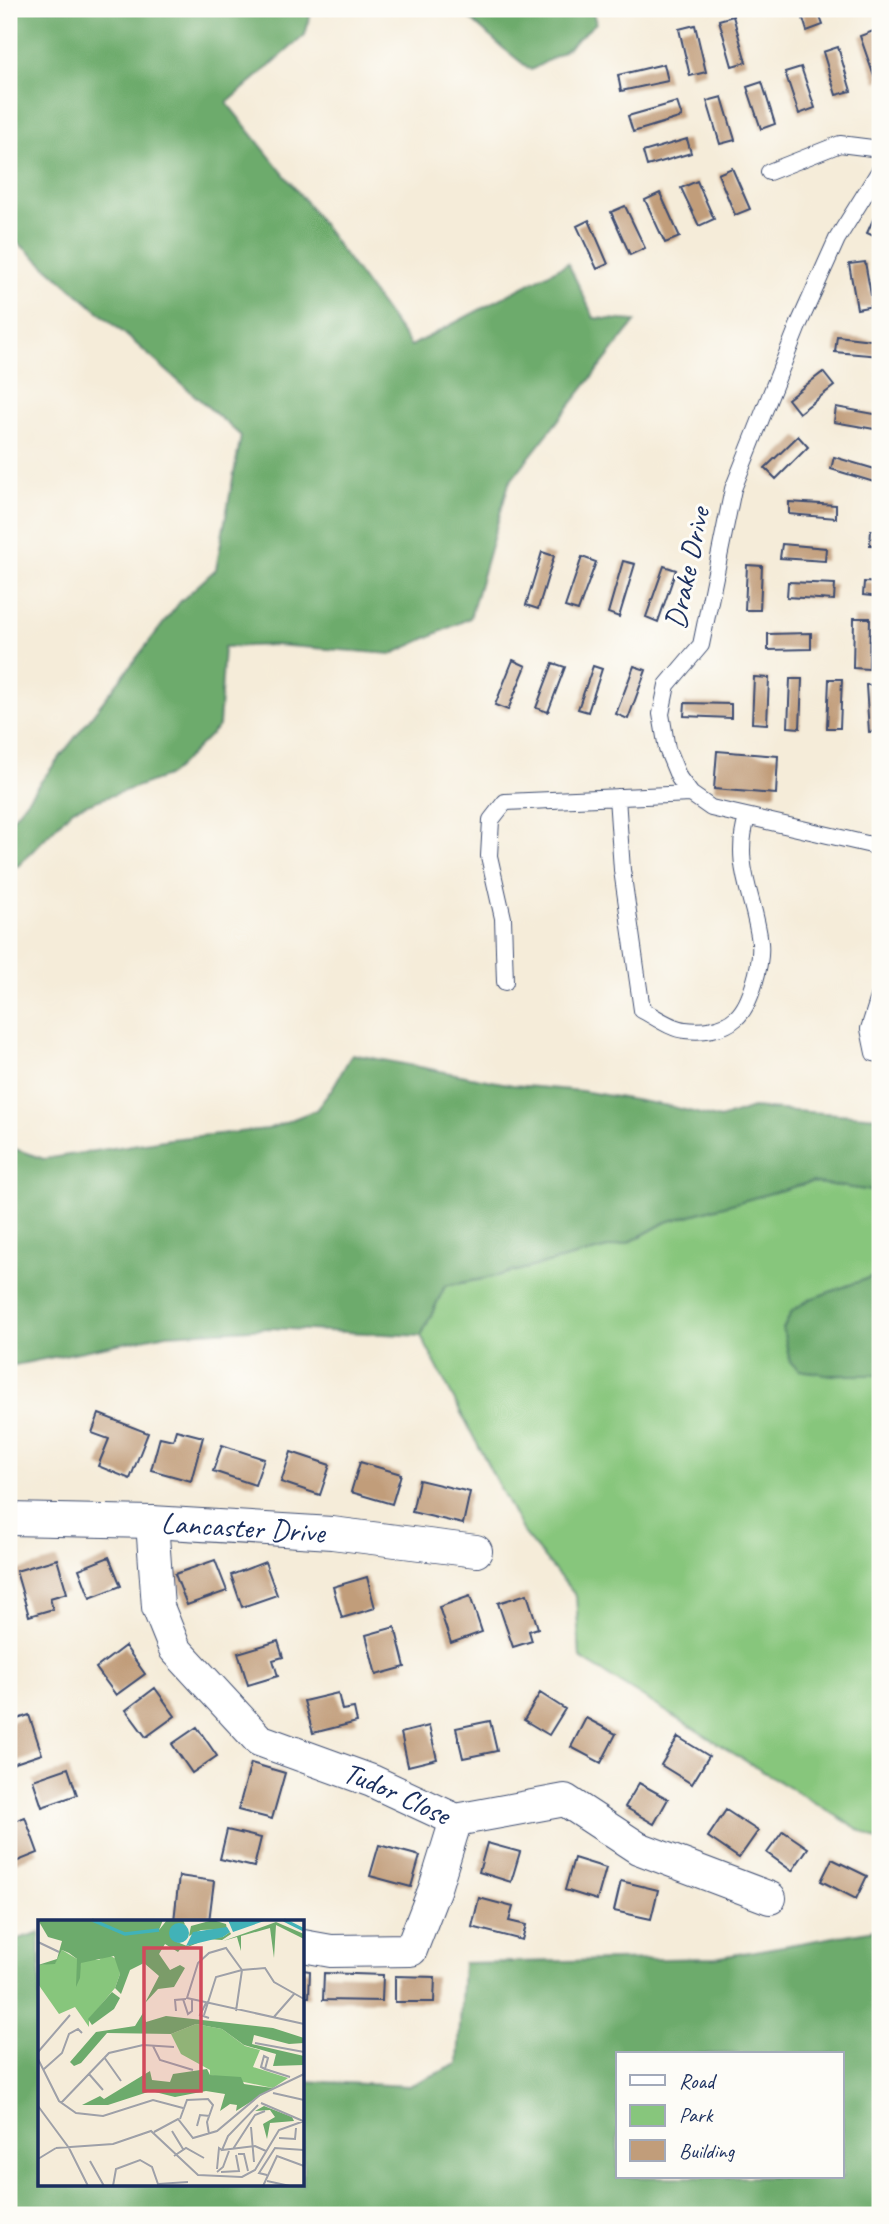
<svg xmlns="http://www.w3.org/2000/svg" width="889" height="2224" viewBox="0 0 889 2224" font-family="Caveat,sans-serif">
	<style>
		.green { fill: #87c67c; stroke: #517a6d; stroke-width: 2 }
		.forest { fill: #6dab6c; stroke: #446d65; stroke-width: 2; fill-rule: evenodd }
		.building { fill: #c19d7a }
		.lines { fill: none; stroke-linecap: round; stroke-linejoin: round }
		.lane-casing { stroke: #3c4b70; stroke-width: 18 }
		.street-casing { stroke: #3c4b70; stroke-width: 34 }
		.lane { stroke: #fff; stroke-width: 16 }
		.street { stroke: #fff; stroke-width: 32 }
		.labels { text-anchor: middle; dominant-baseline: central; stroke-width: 6; stroke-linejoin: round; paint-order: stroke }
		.street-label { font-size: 30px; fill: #1b2f5e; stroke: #fdfcf7 }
		.inset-river { fill: none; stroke: #41b2b8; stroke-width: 3.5 }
		.inset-road { fill: none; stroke: #9ea0a8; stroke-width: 2 }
		.view { fill: #d1495b; fill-opacity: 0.15; stroke: #d1495b; stroke-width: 3.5 }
		.inset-edge { fill: none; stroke: #1b2f5e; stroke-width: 3.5 }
	</style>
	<rect width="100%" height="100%" fill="#fdfcf7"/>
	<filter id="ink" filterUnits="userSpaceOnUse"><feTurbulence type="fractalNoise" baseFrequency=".0143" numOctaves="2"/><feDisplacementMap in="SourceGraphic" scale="14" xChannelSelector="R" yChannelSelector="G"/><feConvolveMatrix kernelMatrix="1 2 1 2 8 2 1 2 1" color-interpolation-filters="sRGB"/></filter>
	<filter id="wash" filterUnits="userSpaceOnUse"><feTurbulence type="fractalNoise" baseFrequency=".00686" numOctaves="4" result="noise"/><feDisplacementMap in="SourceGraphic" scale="28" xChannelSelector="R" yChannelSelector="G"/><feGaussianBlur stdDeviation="1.57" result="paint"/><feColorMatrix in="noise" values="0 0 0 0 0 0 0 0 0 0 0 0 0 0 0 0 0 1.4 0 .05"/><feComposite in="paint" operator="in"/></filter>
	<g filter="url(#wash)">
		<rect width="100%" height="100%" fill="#f5ecd9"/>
		<!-- green -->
		<path class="green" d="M811 1182 880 1192V1842L757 1768 580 1658 576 1596 524 1534 421 1336 445 1286 488 1278 628 1243 666 1222Z"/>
		<!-- forest -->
		<path class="forest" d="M9 9H312L305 35 227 103 306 202 411 346 568 263 594 318 636 321 509 483 470 618 392 654 275 645 224 647 219 726 170 775 73 809 18 866 9 865V823L180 602 216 569 241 436 126 335 9 235Z
			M459 9H592L596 23 563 52 531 70 503 48Z
			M352 1054 513 1085 582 1091 669 1106 720 1119 752 1108 880 1117V1192L811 1182 666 1222 628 1243 488 1278 445 1286 421 1336 269 1328 167 1334 15 1365 9 1363V1147L44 1159 170 1139 268 1129 316 1110 332 1089Z
			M880 1274V1375H832L799 1370 790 1362 783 1329 792 1311 810 1299Z
			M880 1929V2215H9V1942L40 1932V2184H303V2081L409 2086 458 2064 463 1963 715 1958ZM842 2054V2177H618V2054Z"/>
		<g id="blocks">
			<!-- building -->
			<path class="building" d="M800 9H817L823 25 807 31Z
				M733 16 746 62 732 66 719 20Z
				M695 25 706 72 690 76 679 29Z
				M876 30 880 41V80L876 82 860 36Z
				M838 47 851 91 836 95 823 52Z
				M664 64 668 81 621 91 618 75Z
				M801 67 815 108 799 114 785 72Z
				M762 82 775 124 761 129 747 87Z
				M722 97 735 140 720 144 707 101Z
				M677 102 682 117 633 132 628 116Z
				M687 139 691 153 647 166 643 152Z
				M732 168 750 209 735 215 718 174Z
				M697 181 714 219 699 226 681 188Z
				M660 193 680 237 665 243 645 200Z
				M880 204V239L867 233Z
				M625 206 645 248 630 255 611 212Z
				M589 220 608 264 597 269 577 226Z
				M865 262 873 306 857 309 849 264Z
				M837 336 880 341V356L835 352Z
				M823 372 834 386 799 413 788 399Z
				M836 407 880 415V430L834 422Z
				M798 436 808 447 776 479 765 468Z
				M834 457 878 470 874 482 831 469Z
				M789 502 836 505V518L789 514Z
				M871 530 880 531V545H870Z
				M782 544 826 548 825 561 780 558Z
				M542 552 554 556 538 609 526 605Z
				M582 557 596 562 578 611 565 607Z
				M623 561 635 564 619 617 608 613Z
				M747 565 762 566 760 610H745Z
				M664 566 676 570 658 622 646 617Z
				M788 582 835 584 834 600 787 597Z
				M864 582 880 583V597L863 595Z
				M854 618H870L869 669 853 668Z
				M811 633V649L768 650V634Z
				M513 660 526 666 508 710 495 705Z
				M553 663 565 667 548 712 536 708Z
				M593 666 602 669 588 712 578 709Z
				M634 666 646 670 628 719 616 714Z
				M754 677 769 678 767 724 752 723Z
				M790 679H802L800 728 788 727Z
				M829 679H842L840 728H827Z
				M880 684V731L869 732 866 685Z
				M685 703 731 704V718L684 716Z
				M717 751 778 756 776 794 714 789Z
				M99 1414 148 1433 130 1479 98 1466 109 1439 92 1433Z
				M176 1430 203 1437 191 1481 151 1470 160 1437 173 1440Z
				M222 1445 264 1459 255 1485 213 1471Z
				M291 1452 330 1465 320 1495 281 1482Z
				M360 1462 401 1474 392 1504 351 1492Z
				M419 1480 470 1492 463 1524 412 1512Z
				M109 1557 121 1586 90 1598 79 1569Z
				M57 1559 67 1593 50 1598 53 1609 29 1616 16 1571Z
				M215 1560 227 1591 187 1605 175 1574Z
				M265 1562 277 1595 242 1607 231 1575Z
				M367 1577 375 1608 342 1618 333 1587Z
				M527 1594 538 1628 529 1631 532 1641 513 1647 498 1603Z
				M470 1596 482 1632 451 1643 439 1607Z
				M395 1627 405 1667 376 1675 366 1635Z
				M278 1641 283 1657 273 1660 278 1676 248 1685 238 1653Z
				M125 1646 145 1674 116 1695 96 1668Z
				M155 1688 175 1716 146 1737 126 1710Z
				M338 1693 342 1710 354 1708 357 1722 313 1733 304 1701Z
				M540 1693 565 1709 549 1735 524 1720Z
				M29 1715 42 1754 9 1765V1722Z
				M586 1718 616 1734 601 1763 571 1747Z
				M490 1721 497 1751 463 1758 456 1728Z
				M429 1726 437 1759 408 1766 401 1733Z
				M197 1727 217 1756 192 1773 172 1744Z
				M678 1737 709 1756 692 1784 661 1765Z
				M251 1763 285 1773 272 1819 238 1810Z
				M68 1768 77 1795 42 1807 33 1780Z
				M639 1783 668 1799 654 1824 625 1807Z
				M726 1810 758 1831 739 1858 708 1837Z
				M25 1817 38 1853 13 1863 9 1852V1823Z
				M227 1830 261 1838 254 1867 220 1859Z
				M783 1831 808 1848 792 1871 767 1853Z
				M487 1843 520 1852 511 1882 479 1872Z
				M379 1845 420 1856 411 1887 370 1876Z
				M574 1858 606 1868 597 1900 565 1890Z
				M832 1859 867 1876 856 1899 821 1881Z
				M179 1876 214 1881 209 1921H174Z
				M621 1881 658 1890 651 1919 614 1911Z
				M479 1898 513 1907 509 1921 526 1925 522 1940 472 1927Z
				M303 1970 310 1971 309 1997H303Z
				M324 1973 383 1975 382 2001 323 2000Z
				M395 1976 435 1977 434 2002H395Z"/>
		</g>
	</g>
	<g filter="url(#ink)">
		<use href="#blocks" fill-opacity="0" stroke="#3c4b70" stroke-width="2"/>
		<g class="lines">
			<!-- lane casing -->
			<g class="lane-casing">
				<path id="lane" d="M880 170 837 239 798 326 733 489 701 645 667 685 661 714 667 749 679 778 691 794 711 808 880 847
					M769 172 840 144 880 149
					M617 797 622 870 642 1010C654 1016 671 1029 685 1030 702 1032 723 1030 736 1018 751 1005 762 963 760 943 755 897 732 866 747 818
					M505 982 503 918 489 856 491 820 505 802 691 794
					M880 994 869 1029 874 1053 880 1054"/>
			</g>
			<!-- street casing -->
			<g class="street-casing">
				<g id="street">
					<path id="s1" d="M9 1519 152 1522 332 1533 476 1551"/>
					<path id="s2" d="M152 1522 158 1607 175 1649 259 1740 372 1781 456 1820 565 1800 638 1848 770 1898"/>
					<path d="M303 1946 331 1951 411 1950 435 1888 456 1820"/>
				</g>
			</g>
			<!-- lane -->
			<use href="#lane" class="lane"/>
			<!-- street -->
			<use href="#street" class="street"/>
		</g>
	</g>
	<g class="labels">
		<!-- street labels -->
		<g class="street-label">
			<text transform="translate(687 568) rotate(-78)">Drake Drive</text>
			<text stroke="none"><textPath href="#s1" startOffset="234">Lancaster Drive</textPath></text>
			<text stroke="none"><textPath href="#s2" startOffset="402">Tudor Close</textPath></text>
		</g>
	</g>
	<!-- overview -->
	<g transform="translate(38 1920)">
		<rect width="266" height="266" fill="#f5ecd9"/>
		<path d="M24 30 39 39V57L44 40H61L69 34 80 40 82 54 77 68 51 99V107L37 87 21 94 0 64V45L17 43ZM158 104 184 109 207 126 222 130 215 147 250 158 235 168 172 155V150L143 134 133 114Z" fill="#87c67c"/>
		<path d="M0 0H125L121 10 129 0H145L150 11 146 4 139 22 149 26 169 18 185 17 192 12 193 14 184 20 169 19 150 27H144L140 32 127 24 121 34 132 50 142 45 147 48 136 67 120 69 107 83 121 56 106 43 92 50 83 74 77 68 82 54 76 36 43 43 42 58 38 67 39 39 31 33 24 30 17 44 0 45 19 39 24 21 10 17ZM175 0 188 4 189 9 163 10 151 16 153 6ZM238 2 266 14V19L238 5 236 38 232 8 203 16V31L199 17 185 21ZM74 72 82 78 76 89 54 105 50 99ZM105 93 108 102 128 96 235 108 266 118V123L251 124 216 115 214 124 266 136V145L235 146 238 134 206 125 184 109 158 104 133 114 69 113 43 143 36 146 32 142 58 112 97 106ZM169 149 172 155 203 157 206 164 235 168 198 191 199 185 192 184 182 191 187 174 168 171 137 177 113 171 70 185H44L62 176 66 179 112 151 114 160 132 162 135 154ZM226 186 254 197 256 201 232 203 229 219 225 204 237 197 232 190 217 191Z" fill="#6dab6c"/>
		<path d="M190 0H229L195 12ZM131 13a10 10 0 1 1 20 0a10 10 0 1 1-20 0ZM189 7 192 12 185 17 148 26 155 12Z" fill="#41b2b8"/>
		<path class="inset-river" d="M54 0 87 14 121 10M246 0 266 10"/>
		<path class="inset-road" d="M0 22 21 32M204 50 188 28 171 33 160 43 149 78 266 104M145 79 150 94 154 91V80M168 83 162 95 171 98M138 91 137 80 148 79M198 91 204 50 227 48 236 62 266 79M166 95 178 57 204 50M235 98 257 73M217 123 266 132M115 126 122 140 155 150M0 132 32 95M66 137 83 161M0 139 21 181 38 193 65 196 115 180 145 188M6 149 24 133 31 114 40 109 44 113M227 149 223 147 226 136 230 138 227 149 252 157M51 154 65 170M235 173 266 180M23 183 71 133 105 125 136 127M223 183 265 201M220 185 190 216 184 230 217 226 228 231M0 186 31 228 50 266M142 199 149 180 170 179 175 185 169 202 171 214M159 206 162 195 172 196M213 207 216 242M134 211 145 229M116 212 140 199 155 218 179 211 222 175 266 154M241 218 257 219 258 208M18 228 75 224 113 211 160 255 204 257 217 250 241 210 266 201M195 229 217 195 227 191M200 234H206L210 251M136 236 148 228 166 238M0 239 18 228M52 241 66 266M179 249 181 228 184 230M179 252 185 247 191 231M183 252 201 251 198 235M229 255 221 253 237 228 266 230M229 261 252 266M75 266 78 249 102 240 114 247 120 264 150 262M225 266 239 236 266 246"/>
		<path class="view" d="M106 28H163V171H106Z"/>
		<rect width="266" height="266" class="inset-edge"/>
	</g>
	<!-- margin -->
	<rect width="889" height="2224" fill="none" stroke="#fdfcf7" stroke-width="35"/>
	<!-- legend -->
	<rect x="616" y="2052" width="228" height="126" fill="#fdfcf7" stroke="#a3aaba" stroke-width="2"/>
	<rect x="630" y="2075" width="35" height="10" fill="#ffffff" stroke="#a3aaba" stroke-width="2"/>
	<text x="679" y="2088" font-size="21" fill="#1b2f5e">Road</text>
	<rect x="630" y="2105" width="35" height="21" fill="#87c67c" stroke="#a3aaba" stroke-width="2"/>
	<text x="679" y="2122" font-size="21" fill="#1b2f5e">Park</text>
	<rect x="630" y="2140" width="35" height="21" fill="#c19d7a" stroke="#a3aaba" stroke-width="2"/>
	<text x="679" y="2158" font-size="21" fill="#1b2f5e">Building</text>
</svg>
